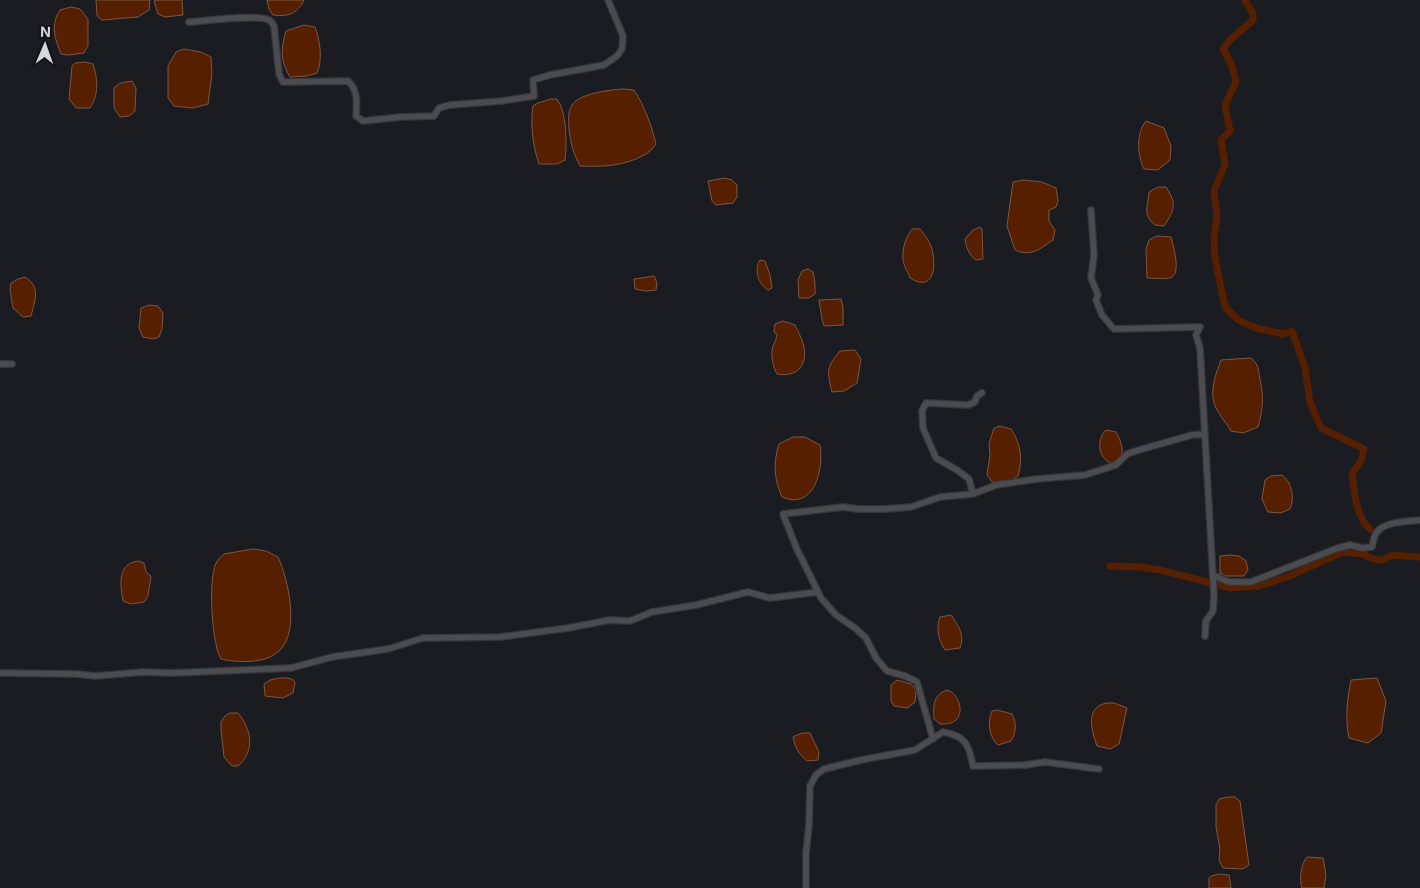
<svg xmlns="http://www.w3.org/2000/svg" width="1420" height="888" viewBox="0 0 1420 888" font-family="Inter,sans-serif">
	<style>
		.water { fill: #562000; stroke: #7d5742 }
		.lines { fill: none; stroke-linecap: round; stroke-linejoin: round }
		.canal { stroke: #562000; stroke-width: 7 }
		.minor-casing { stroke: #34363b; stroke-width: 8 }
		.minor { stroke: #4b4c4f; stroke-width: 5.5 }
	</style>
	<rect width="100%" height="100%" fill="#1a1c21"/>
	<!-- water -->
	<path class="water" d="M96 0H150L149 10 138 17 102 20 97 16Z
		M157 0H182L183 15 165 17 158 14 154 1Z
		M267 0H304C297 14 288 17 273 15L269 9Z
		M71 7 80 9 88 19V46L84 53 68 55 61 54C55 39 50 25 60 10Z
		M304 25 315 27C320 40 323 60 317 73L307 76 290 77C280 61 281 48 286 31Z
		M184 49 201 52 211 57 212 74 208 104 193 108 174 106 168 98V66L176 52Z
		M85 62 93 64C98 80 99 94 90 108H76L69 99 72 66 75 63Z
		M132 81 136 88 135 111 129 116 120 117 114 108V88L120 83Z
		M623 89 634 90C645 107 651 124 656 144 653 148 649 153 644 155 625 166 602 167 580 166 573 152 571 145 569 129 569 122 567 112 572 105 580 93 610 90 623 89Z
		M551 99H557C567 112 567 144 565 160L557 164H539C533 147 530 124 533 106L538 103Z
		M1146 121 1164 128 1171 146 1170 160 1158 170 1144 169C1137 155 1136 133 1146 121Z
		M725 178 732 180 737 185V197L733 203 716 205 712 201 708 181Z
		M1023 180 1042 182 1056 188 1058 201 1056 207 1049 210V221L1055 230 1053 240C1040 249 1031 257 1015 250L1007 226 1013 182Z
		M1158 187H1166C1177 204 1175 209 1164 226L1155 225C1142 214 1148 208 1149 192Z
		M980 227 982 229 983 259 976 260C969 255 966 247 965 239L973 230Z
		M912 229H920C924 234 928 239 931 246 937 263 935 294 910 278 908 272 903 265 903 259 902 248 906 237 912 229Z
		M1157 236 1171 237C1173 245 1181 272 1172 277 1166 280 1154 278 1147 278L1146 249 1149 240Z
		M760 260 765 261 770 275 772 288 768 290C758 284 754 270 760 260Z
		M808 269 813 272 815 283V294L809 298H799L798 280 802 271Z
		M654 276 657 283 656 290 646 291 635 289 634 279Z
		M25 277C41 287 35 300 31 316L23 317 13 308 10 290 11 283 18 279Z
		M841 299 843 307V325L824 326 822 319 819 300Z
		M149 305 158 306 163 313 162 329 159 337 154 339 143 337 139 328 141 308Z
		M783 321 795 325C798 331 801 337 803 343 809 364 798 378 777 374 773 367 770 354 773 346 775 342 776 340 777 334L774 332 775 324Z
		M855 350 861 359 857 383 844 391 832 392C827 371 826 368 840 351Z
		M1251 358C1259 365 1258 369 1260 379 1264 397 1263 409 1258 427L1243 433 1231 431C1226 422 1217 413 1214 403 1210 389 1216 373 1221 360Z
		M1000 426 1011 429C1021 444 1023 459 1018 476L1012 480 992 482 987 475 990 455 989 444 994 428Z
		M1106 430 1116 432C1122 443 1128 459 1111 463 1098 458 1096 440 1106 430Z
		M793 437H805L820 445C824 468 815 511 782 497 774 479 773 463 779 444Z
		M1282 475C1292 482 1295 498 1290 509L1281 513 1268 512 1262 499 1265 480 1271 476Z
		M253 549 266 551 278 557C288 579 300 630 280 650 267 664 238 663 221 659 212 645 209 587 214 570 215 563 219 558 224 554Z
		M1229 555 1239 556 1246 561 1248 570 1244 576H1226L1220 573V556Z
		M139 561 144 563 146 572 151 576 148 596 144 602 131 604 123 601C120 584 117 563 139 561Z
		M951 615C958 625 965 635 960 648L945 650C938 639 936 629 940 617Z
		M279 678C286 678 291 677 295 682L293 693 283 698 265 696 264 684 270 680Z
		M1377 678 1386 701 1381 733 1368 743 1349 738C1345 718 1347 700 1351 680Z
		M897 680 911 684 916 690 915 702 907 708 894 706 891 701V685Z
		M947 690C958 693 965 711 956 720 952 724 946 724 940 724L934 719C933 706 933 695 947 690Z
		M1107 703H1114L1127 708 1119 744 1110 749 1097 746C1091 729 1085 707 1107 703Z
		M997 710 1012 714C1017 723 1016 733 1011 741L998 745C989 737 987 722 992 711Z
		M230 713H238C252 730 255 751 238 766H232L224 757 221 730V722L225 716Z
		M802 733H810L819 752 818 760 807 761C799 754 795 748 793 737Z
		M1228 797H1235L1240 801 1241 808 1249 865 1243 869 1223 868 1219 860 1220 849 1216 827V805L1219 799Z
		M1307 857 1323 858 1326 875 1324 888H1302C1299 880 1301 863 1307 857Z
		M1220 874 1229 875 1231 888H1209V878L1211 876Z"/>
	<g class="lines">
		<!-- canal -->
		<path class="canal" d="M1245 0 1253 14V20L1229 41 1223 49 1232 66 1236 82 1225 105 1230 131 1221 140 1225 164 1214 191 1217 214 1214 238 1215 258 1225 307 1238 320 1256 328 1283 334 1292 331 1305 368 1310 402 1321 428 1364 449 1361 461 1352 474C1354 491 1356 518 1370 529
			M1110 566 1141 567 1160 570 1231 588 1259 586 1287 577 1343 552 1363 554 1373 559 1383 560 1392 555 1420 557"/>
		<!-- minor casing -->
		<g class="minor-casing">
			<path id="minor" d="M189 22C203 21 259 14 269 20 271 21 273 24 274 26L279 74 283 82 348 81C358 90 357 103 356 116L363 121 400 117 434 116 439 108 450 105 502 101 534 96 533 80 550 75 604 65 617 56 622 49 623 36 608 0
				M1091 210 1094 255 1091 278 1098 295 1096 300 1102 315 1114 329 1200 327 1196 335 1200 348 1214 596 1213 611 1206 621 1205 636
				M0 364H12
				M982 393 977 396 975 402 968 405 926 403 922 411 923 428 936 458 957 470 969 479 973 494 996 485 1037 479 1085 475 1116 465 1127 454 1139 450 1192 435 1205 434
				M1213 575 1229 582H1251L1338 548 1350 545 1362 548 1372 547C1373 542 1374 536 1377 532 1385 521 1408 522 1420 520
				M0 673 76 674 96 676 143 672 172 673 291 668 332 657 388 649 423 638 500 637 568 628 610 620 630 621 652 612 696 605 748 592 770 598 818 592
				M933 739 917 682 905 676 887 671 876 658 866 638 855 628 836 615 821 598 796 547 783 514 843 507 858 509H885L911 507 940 497 973 494
				M806 888V853L809 825 810 786 816 775 824 769 861 760 915 750 943 732C966 736 969 745 973 766L1025 765 1045 762 1099 769"/>
		</g>
		<!-- minor -->
		<use href="#minor" class="minor"/>
	</g>
	<!-- north arrow -->
	<g transform="translate(45 45) rotate(2)" stroke="#111318" stroke-width="4" paint-order="stroke">
	<path d="M0-4L9 19L0 12L-9 19Z" fill="#d7d8db"/>
	<text y="-8" font-size="14" font-weight="bold" text-anchor="middle" fill="#d7d8db">N</text>
	</g>
</svg>
